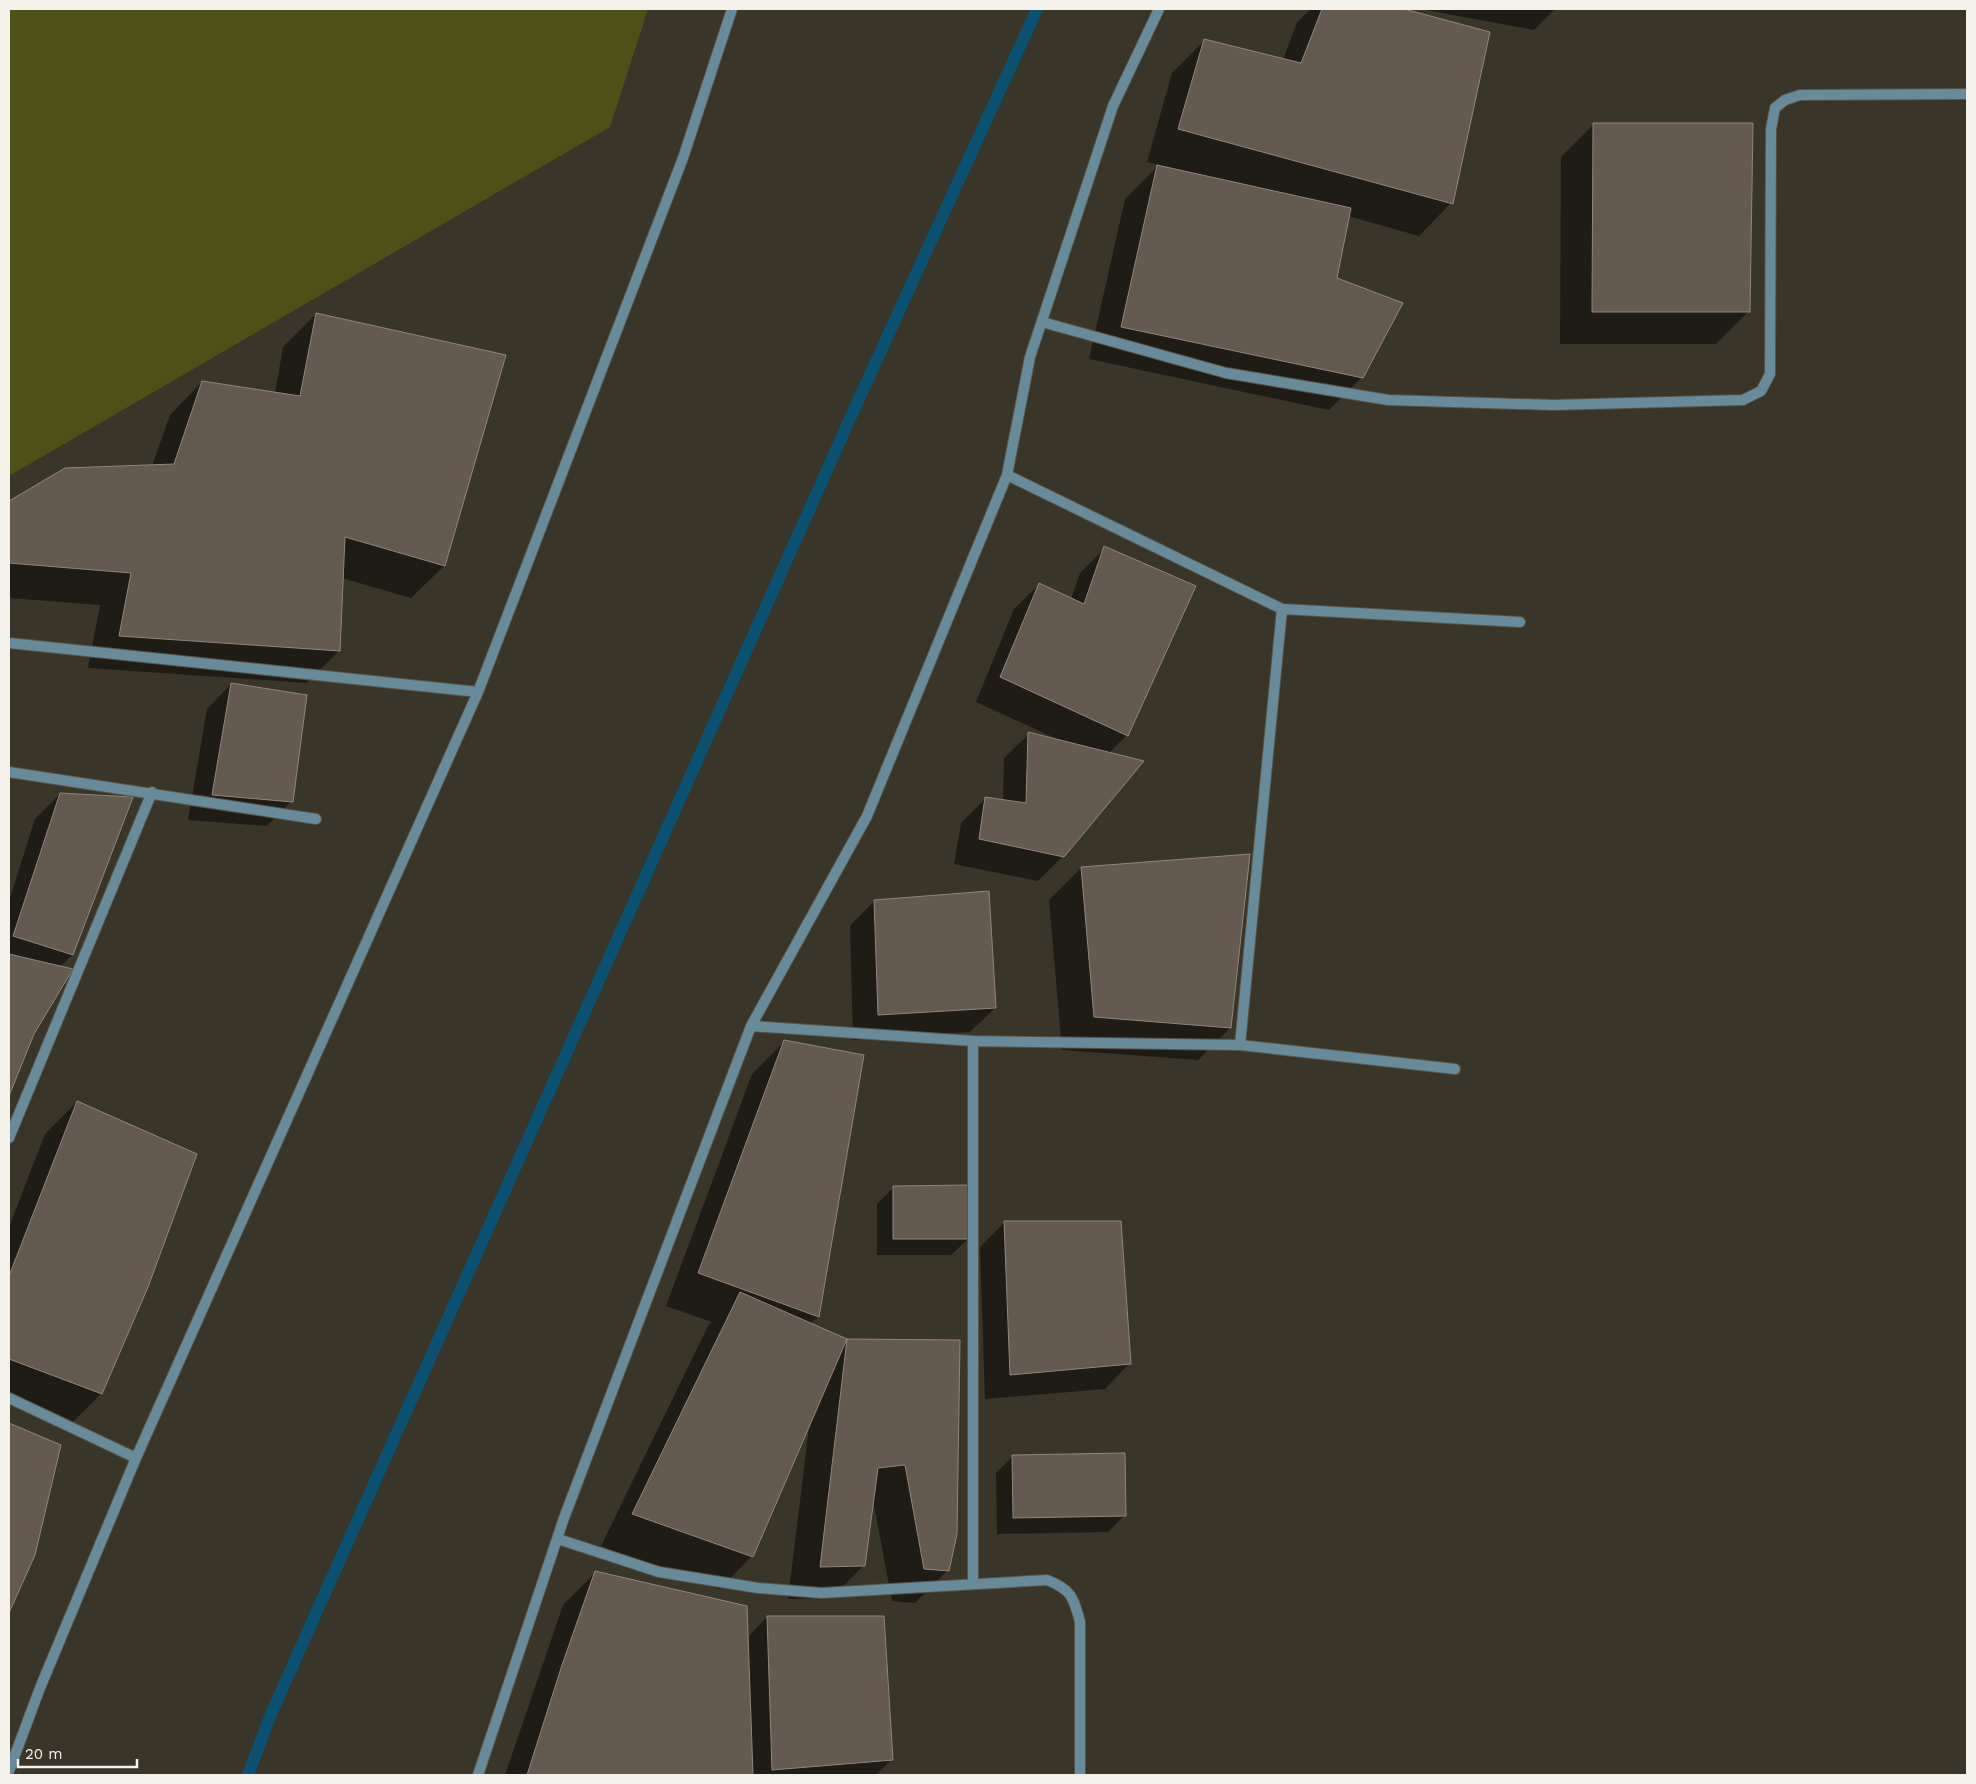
<svg xmlns="http://www.w3.org/2000/svg" width="1976" height="1784" viewBox="0 0 1976 1784" font-family="'Work Sans',sans-serif">
	<style>
		.green { fill: #4e5117 }
		.shadow { fill: #0007 }
		.lines { fill: none; stroke-linecap: round; stroke-linejoin: round }
		.stream { stroke: #0b5171; stroke-width: 12 }
		.building { fill: #655a50; stroke: #92867c }
		.street-casing { stroke: #575348; stroke-width: 12 }
		.street { stroke: #688b9b; stroke-width: 10 }
	</style>
	<rect width="100%" height="100%" fill="#393529"/>
	<!-- green -->
	<path class="green" d="M9 9H648L610 127 9 476Z"/>
	<!-- shadow -->
	<path class="shadow" d="M1311 9H1399L1488 33 1451 203 1419 236 1348 216 1336 279 1362 377 1329 410 1089 359 1125 199 1159 165 1147 162 1172 73 1204 41 1283 60 1297 22Z
		M1421 9H1555L1534 30Z
		M1594 124 1748 312 1716 344H1560L1561 157Z
		M316 314 504 356 444 566 411 598 342 578 339 651 307 683 88 668 100 605 9 598V502L65 469 152 466 170 415 202 382 275 393 283 347Z
		M1105 548 1127 735 1109 753 1063 856 1038 881 954 864 961 823 986 798 1003 801 1004 758 1029 734 1059 740 976 702 1014 609 1039 585 1071 599 1080 573Z
		M231 684 291 801 267 826 188 820 207 709Z
		M60 794 131 799 72 955 60 967 9 1093V901L35 819Z
		M1081 868 1230 1028 1198 1060 1062 1050 1049 900Z
		M874 901 995 1008 970 1032 853 1040 850 926Z
		M785 1041 863 1056 818 1317 810 1324 847 1340 959 1341 948 1570 915 1603 892 1601 873 1500 864 1565 832 1598 788 1599 809 1427 752 1556 720 1589 601 1546 708 1326 712 1322 666 1306 752 1074Z
		M77 1102 101 1394 69 1426 9 1403V1227L45 1134Z
		M894 1187 968 1239 951 1255H877V1204Z
		M1005 1222 1129 1364 1105 1389 985 1399 980 1247Z
		M9 1424 60 1446 34 1555 9 1610Z
		M1013 1456 1125 1515 1108 1532 997 1534 996 1473Z
		M596 1572 747 1638 767 1617 892 1759 876 1775H505L563 1605Z"/>
	<g class="lines">
		<!-- stream -->
		<path class="stream" d="M248 1775 271 1714 853 412 1037 9"/>
	</g>
	<!-- building -->
	<path class="building" d="M1322 9H1404L1490 32 1453 204 1178 129 1204 39 1301 63Z
		M1593 123H1753L1750 312H1592Z
		M1157 165 1351 208 1337 278 1403 303 1363 378 1121 327Z
		M316 313 506 355 445 566 345 537 340 651 119 636 131 573 9 563V501L65 468 174 464 202 381 300 396Z
		M1104 546 1196 586 1128 736 1000 677 1039 583 1084 604Z
		M231 683 307 695 293 802 212 795Z
		M1028 732 1144 761 1064 857 979 839 985 797 1026 803Z
		M60 793 133 797 73 955 13 936Z
		M1250 854 1231 1028 1094 1017 1081 867Z
		M989 891 996 1008 878 1015 874 900Z
		M9 954 73 969 34 1034 9 1096Z
		M784 1040 864 1055 819 1317 698 1273Z
		M77 1101 197 1154 148 1287 102 1394 9 1359V1276Z
		M969 1185V1239H893V1186Z
		M1004 1221H1121L1131 1364 1010 1375Z
		M740 1292 847 1339 753 1557 632 1514Z
		M847 1339 960 1340 957 1534 949 1571 924 1569 905 1465 878 1468 865 1566 820 1567Z
		M9 1423 61 1445 35 1555 9 1613Z
		M1125 1453 1126 1516 1013 1518 1012 1455Z
		M595 1571 747 1606 753 1775H527L562 1665Z
		M767 1616H884L893 1760 772 1770Z"/>
	<g class="lines">
		<!-- street casing -->
		<g class="street-casing">
			<path id="street" d="M1042 322 1226 373 1388 400 1553 405 1743 400 1761 391 1770 374 1771 129 1775 108 1785 100 1800 95 1967 94
				M1007 475 1282 609 1520 622
				M9 643 478 692
				M9 772 316 819
				M751 1026 973 1041V1584
				M973 1041 1240 1045 1455 1069
				M1240 1045 1282 609
				M9 1138 152 792
				M9 1398 136 1458
				M558 1539 659 1572 758 1588 821 1593 1047 1580C1071 1589 1074 1598 1080 1622V1775
				M9 1771 40 1688 136 1458 478 692 683 158 732 9
				M478 1775 564 1518 751 1026 867 816 1007 475 1030 357 1113 106 1159 9"/>
		</g>
		<!-- street -->
		<use href="#street" class="street"/>
	</g>
	<!-- border -->
	<rect width="1976" height="1784" fill="none" stroke="#f4f1ea" stroke-width="20"/>
	<!-- scale -->
	<path d="M18 1759v8h119v-8" fill="none" stroke="#f4f1ea" stroke-width="2.5"/>
	<text x="25" y="1759" font-size="15" fill="#f4f1ea" stroke="#393529" stroke-width="4" paint-order="stroke">20 m</text>
</svg>
